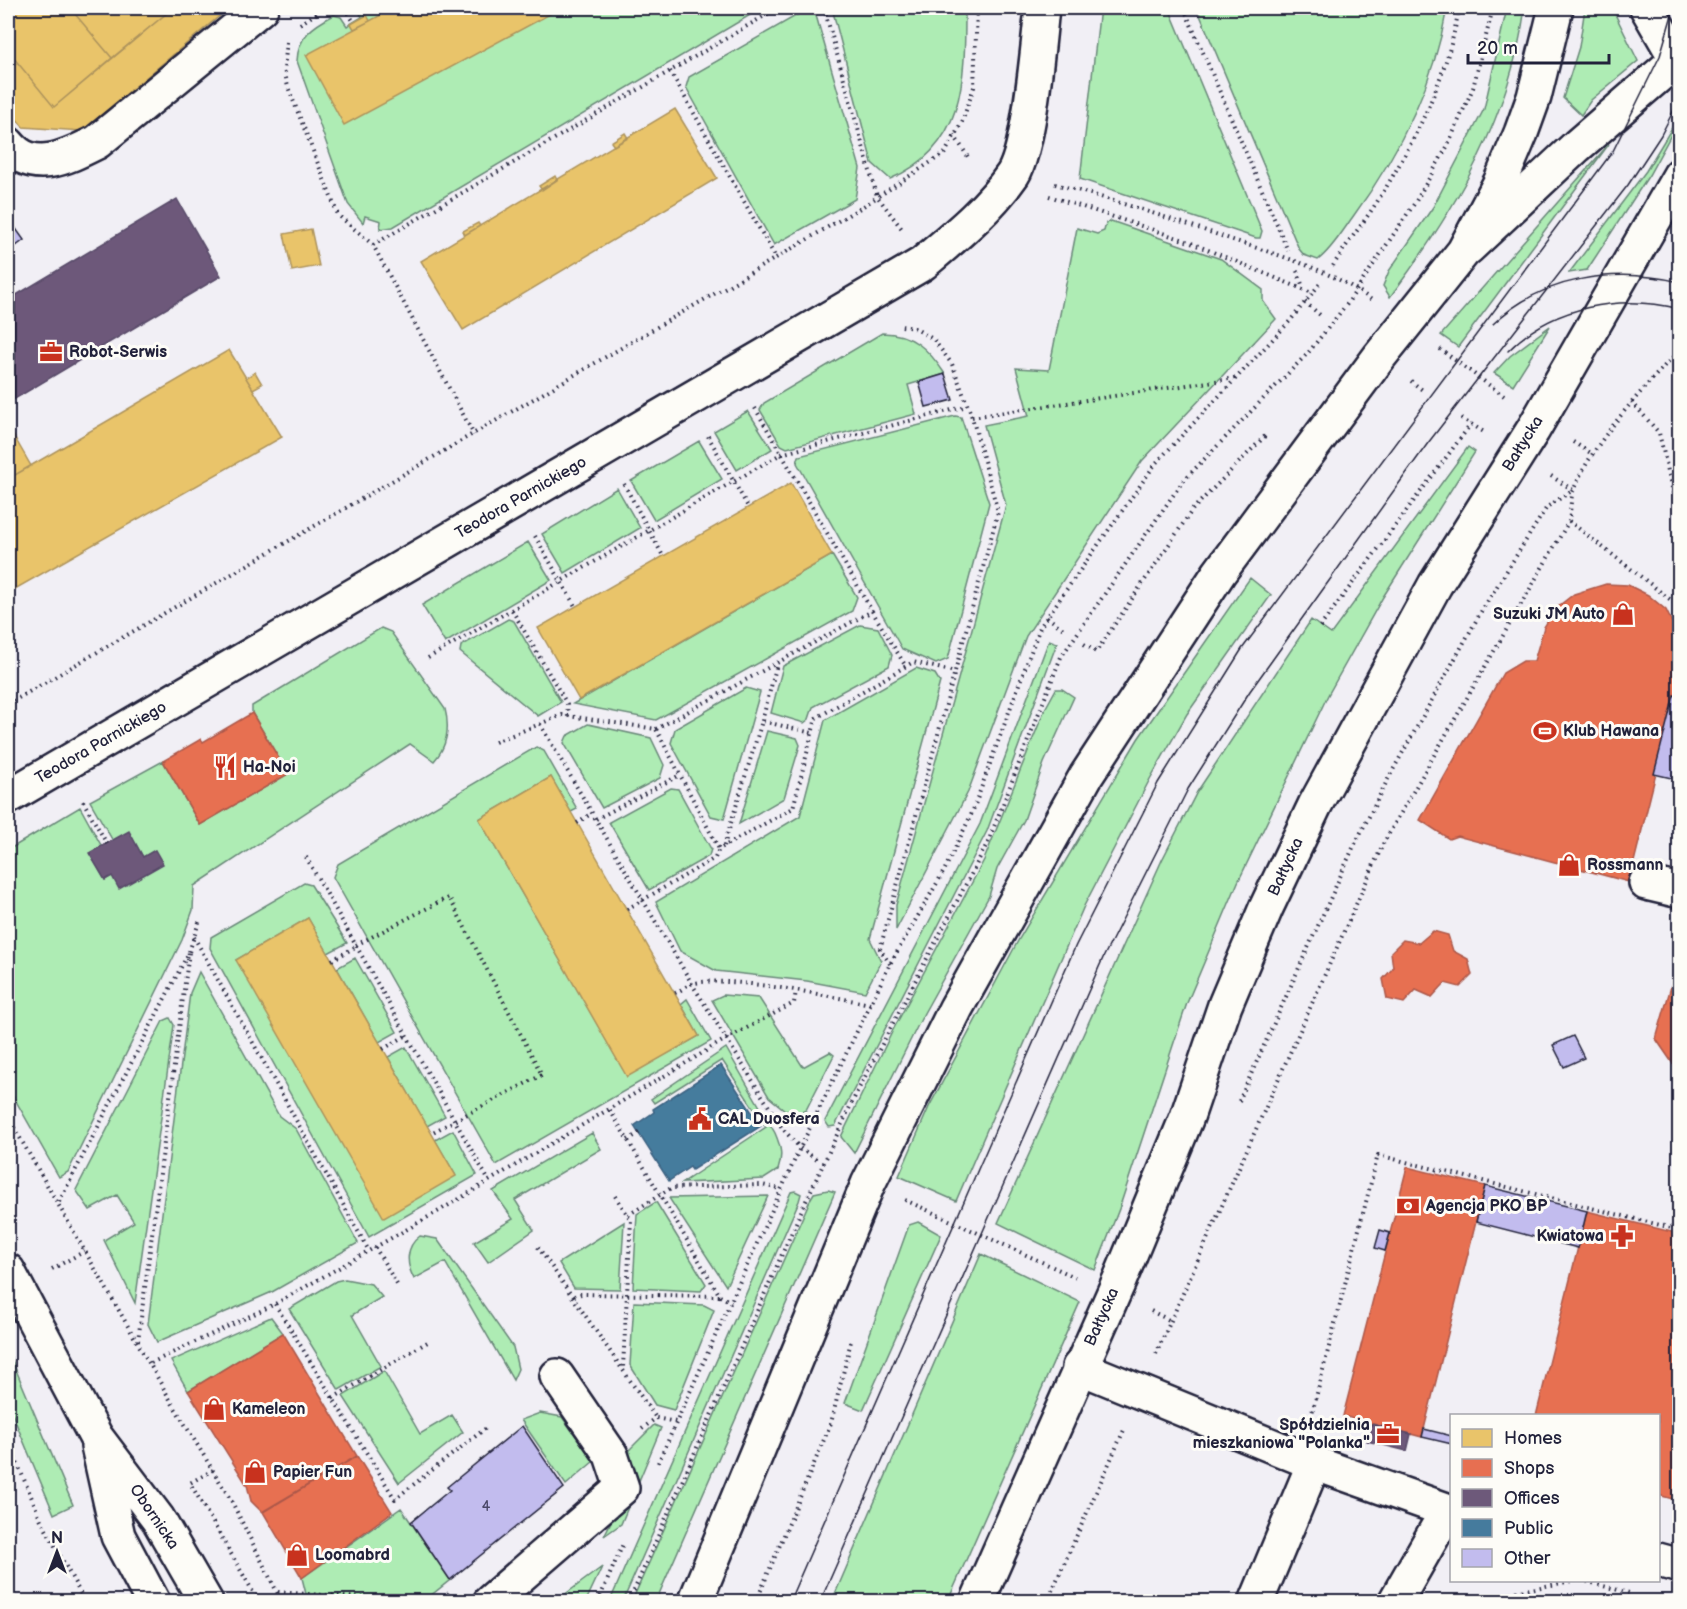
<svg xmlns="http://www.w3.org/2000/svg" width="1687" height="1609" viewBox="0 0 1687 1609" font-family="'Balsamiq Sans',sans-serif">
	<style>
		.green { fill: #aeecb4; stroke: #688778; stroke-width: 1.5 }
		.homes { fill: #e9c46a; stroke: #ad935c; stroke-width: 1.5 }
		.shops { fill: #e76f51; stroke: #ac584a; stroke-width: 1.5 }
		.offices { fill: #6d597a; stroke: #564867; stroke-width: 1.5 }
		.public { fill: #457b9d; stroke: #3a6080; stroke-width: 1.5 }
		.building { fill: #c2bcee; stroke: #22223b; stroke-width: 1.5 }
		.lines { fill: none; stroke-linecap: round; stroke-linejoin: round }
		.minor-casing { stroke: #22223b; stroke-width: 38 }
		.major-casing { stroke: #22223b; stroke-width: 38 }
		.path { stroke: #22223b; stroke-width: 4; stroke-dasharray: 1.5 4.5; stroke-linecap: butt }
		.minor { stroke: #fdfcf7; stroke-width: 33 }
		.major { stroke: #fdfcf7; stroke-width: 33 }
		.tram { stroke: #22223b; stroke-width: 1.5 }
		.labels { text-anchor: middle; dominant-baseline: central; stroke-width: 6; stroke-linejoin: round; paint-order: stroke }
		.number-label { font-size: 14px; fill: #4a4868 }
		.poi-label { font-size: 16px; font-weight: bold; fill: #22223b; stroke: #fdfcf7; text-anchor: start }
		.street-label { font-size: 16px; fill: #22223b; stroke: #fdfcf7 }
	</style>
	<rect width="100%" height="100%" fill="#f1eff5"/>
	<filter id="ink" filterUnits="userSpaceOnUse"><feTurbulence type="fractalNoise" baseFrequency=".0167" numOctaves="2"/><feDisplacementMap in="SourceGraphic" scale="12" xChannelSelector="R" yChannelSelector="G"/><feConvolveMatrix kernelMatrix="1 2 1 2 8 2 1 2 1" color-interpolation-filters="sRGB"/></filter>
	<g filter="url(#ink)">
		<!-- green -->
		<path class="green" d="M357 8H762L393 227 380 229 381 221 365 216 363 223 348 204 297 61C298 36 313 26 334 15L341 17 347 26 362 17Z
			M832 8H965C965 78 966 147 890 179L872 163Z
			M1100 8H1169L1262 231 1260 238H1256L1080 179Z
			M1197 8H1447C1434 85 1398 155 1352 218 1342 232 1332 249 1318 260L1304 255 1299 249Z
			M1507 8H1525C1510 117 1456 210 1390 297L1383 286 1389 271 1433 207 1484 109Z
			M1585 8H1612L1638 61 1591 100 1581 115 1563 98 1579 47Z
			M806 10 815 12 860 168 855 199 774 245 686 87 689 77Z
			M1679 116V120L1649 175 1587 270 1569 273 1646 171Z
			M1609 144 1458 347 1441 335Z
			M1111 221 1221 259 1263 290V301L1276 319 1142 461 1026 636 968 792 896 930V905L1006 505 984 425 1029 416 1016 368 1049 370 1077 228 1097 234 1104 231 1106 223Z
			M1550 326 1513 385 1494 373 1510 356Z
			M882 333C913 333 929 350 945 374L908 385 916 414 787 448 781 445 760 410 764 403Z
			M748 411 772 449 737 470 714 431Z
			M955 416 961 417 989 503 948 659 936 664 902 649 797 463 799 456Z
			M699 441 722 479 654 520 631 481Z
			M1468 447 1475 452 1383 597 1328 695 1238 882 1187 1003 1119 1209 1095 1270 998 1223 1162 860 1197 792 1311 620 1331 634Z
			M617 488 640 528 565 573 542 534Z
			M528 542 551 580 445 643 422 605Z
			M832 555 857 597 852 611 656 720 573 704Z
			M1250 578 1271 595 1187 714 1150 779 1084 906 956 1201 899 1176 929 1107 1019 939 1138 739Z
			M508 619 514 621 561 702 538 716 460 652 461 646Z
			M860 625 878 628 892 655 889 666 813 707 809 719 804 723 771 713 783 666Z
			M381 628 391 632 445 709C450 728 447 747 434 761L410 744 194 886 193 910 182 940 68 1172 59 1177 8 1087V850L80 807 102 847 90 854 105 880 155 850 143 857 129 832 113 841 90 801 163 761 200 825 288 774 252 713V706Z
			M1049 640 1057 643 987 831 835 1126 829 1127 825 1121 980 824Z
			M916 668 935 674 940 682 870 939 881 961 865 992 807 981 716 971 680 951 656 902 800 816 825 720Z
			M746 688 760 692 724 819 711 816 671 743 675 729Z
			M1056 689H1062L1074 697 1044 763 1024 820 997 869 989 896 924 1013 854 1153 841 1137 893 1030 984 860 1045 709Z
			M588 724 651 738 664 765 660 778 602 808 564 743 567 736Z
			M767 731 797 738 800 745 784 798 739 824Z
			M536 747 544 751 577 809 571 812 551 777 479 819 627 1076 699 1036 681 1004 687 999 711 1041 496 1165 333 877 338 864Z
			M671 788 678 789 711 849 709 856 649 890 609 822Z
			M304 883 311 885 347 943 328 953 308 918 236 960 456 1176 435 1140 453 1130 477 1175 369 1237 210 948 211 937Z
			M355 958 397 1032 379 1042 337 968Z
			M199 972 279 1116 296 1129 358 1243 272 1292 157 1342 148 1324 190 993Z
			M723 995 759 998 803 1067 830 1052 834 1055 806 1110 797 1114 785 1110 769 1097 712 1000Z
			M170 1018 174 1025 135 1303 104 1240 134 1222 117 1195 90 1210 76 1190 163 1021Z
			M406 1047 445 1116 427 1126 388 1057Z
			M726 1048 775 1133C781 1147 783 1156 778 1170L764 1179 682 1183 766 1127 722 1060 654 1103 651 1099Z
			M592 1133 601 1149 515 1200 534 1230 488 1262 474 1242 513 1219 493 1191Z
			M828 1190 835 1192 656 1601H632L811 1198 814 1193Z
			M795 1191 801 1194 799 1201 623 1601H610L791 1192Z
			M768 1196 726 1286 669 1198Z
			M656 1202 706 1284 701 1291 633 1288 637 1214Z
			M624 1222 620 1289 574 1288 559 1263Z
			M918 1222 941 1235 863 1410 845 1403 909 1225Z
			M420 1236 437 1239 513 1347 518 1369 513 1380 445 1262 414 1279C406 1264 405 1247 420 1236Z
			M981 1254 1080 1302 948 1601H832Z
			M345 1279 371 1284 382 1297 352 1315 381 1366 339 1390 289 1309 336 1281Z
			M634 1302 704 1305 714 1310 674 1410 655 1405 630 1365Z
			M271 1317 283 1333 188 1391 171 1361Z
			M8 1351 73 1505 54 1514 8 1404Z
			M384 1371 420 1434 452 1415 463 1432 399 1483 343 1396Z
			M540 1413 562 1417 594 1461 566 1485 521 1420Z
			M654 1425 661 1428 621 1524 604 1536 624 1495 630 1449Z
			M401 1508 450 1580 424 1601 308 1602 302 1578Z
			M602 1567 586 1601H556Z"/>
		<!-- homes -->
		<path class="homes" d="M8 8H70L112 58 54 107 8 51Z
			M70 8H173L112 58Z
			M173 8H229L82 131 23 127 8 108V51L54 107Z
			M394 8H561L344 125 306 55Z
			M367 15 370 21 354 29 351 24Z
			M675 109 717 178 463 330 421 261Z
			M625 133 628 138 614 146 611 142Z
			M555 176 557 180 542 190 539 186Z
			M478 223 480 226 465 235 463 231Z
			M311 229 319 266 292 271 284 234Z
			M229 350 282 437 15 589 8 576V479Z
			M255 372 262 384 253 389 246 378Z
			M8 426 31 466 8 479Z
			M791 483 832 555 579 700 538 628Z
			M551 777 699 1036 627 1077 479 819Z
			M308 918 456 1176 384 1218 236 960Z"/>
		<!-- shops -->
		<path class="shops" d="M1606 584 1628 585 1648 595 1666 610 1680 639V677L1629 882 1457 836 1449 839 1420 820 1503 673 1523 661H1534L1544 627 1556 608 1574 594Z
			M252 713 288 774 200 825 163 761 201 739 203 742Z
			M1433 931 1448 935 1453 951 1468 959 1472 975 1460 987 1445 983 1432 997 1416 990 1404 1003 1387 999 1383 979 1393 968 1391 952 1403 940 1419 943Z
			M1680 955V1074L1656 1039Z
			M1407 1167 1485 1186 1422 1437 1343 1416Z
			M1587 1211 1680 1234V1501L1658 1495V1416H1536Z
			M283 1333 357 1456 262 1512 251 1501 247 1485 188 1391Z
			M357 1456 392 1512 302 1578 263 1512Z"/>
		<!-- offices -->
		<path class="offices" d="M177 199 221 276 8 403V300Z
			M129 831 143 857 155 850 163 864 119 889 112 876 105 880 89 853Z
			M1371 1424 1411 1434 1407 1451 1367 1441Z"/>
		<!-- public -->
		<path class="public" d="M721 1065 761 1126 692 1170 690 1167 669 1181 634 1126 654 1112 653 1109Z"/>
		<!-- building -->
		<path class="building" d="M14 226 24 240 8 252V231Z
			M945 374 953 400 926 407 919 382Z
			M1674 695 1680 697V780L1654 774Z
			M1573 1036 1584 1058 1564 1067 1553 1045Z
			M1485 1186 1587 1211 1578 1248 1476 1222Z
			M1380 1230 1390 1233 1385 1251 1375 1248Z
			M522 1426 564 1488 450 1580 411 1522 450 1490 447 1487Z
			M1424 1429 1452 1436V1444L1422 1437Z"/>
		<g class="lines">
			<!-- minor casing -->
			<g class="minor-casing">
				<path id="minor" d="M1647 8 1680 65
					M8 144C33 175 67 157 97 142L261 8
					M1468 248 1577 146 1680 57
					M8 797 922 264C954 237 989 209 1013 174 1030 146 1038 44 1042 8
					M1646 883 1680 891
					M1079 1367 1314 1463 1452 1512
					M1658 1560 1680 1566
					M490 1602 622 1488 611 1455 557 1376
					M1256 1602 1314 1463
					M1395 1602 1447 1511"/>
			</g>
			<!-- major casing -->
			<g class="major-casing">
				<path id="major" d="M8 1271 96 1437 158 1519 206 1602
					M98 1446 118 1536 153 1602
					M695 1602 868 1184 956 1008 1086 776 1219 573 1380 356 1464 251 1500 183 1521 133 1534 97 1556 8
					M977 1602 1120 1279 1187 1117 1225 1005 1266 908 1315 805 1435 585 1533 430 1680 175"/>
			</g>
			<!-- path -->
			<path class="path" d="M345 8 354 22
				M824 8 877 196 902 229
				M1184 8 1288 251
				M300 24 324 8
				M287 42 284 69 288 87 338 215 373 245 474 435
				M670 71 776 258
				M954 135 970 160
				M1055 184C1114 200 1172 219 1230 239 1279 256 1331 269 1373 301
				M1049 196 1184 240 1312 293
				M373 245 778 8
				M1333 266C1348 241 1367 219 1382 194 1417 137 1448 74 1459 8
				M1297 271 1303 287
				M1305 302 1320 315
				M1440 349 1504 396
				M1411 381 1425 392
				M1632 402 1659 433 1680 522
				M755 408 872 611
				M972 417 1235 378
				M1461 418 1484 432
				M708 436 748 507
				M1573 442 1594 455
				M1551 476 1573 490
				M624 484 663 556
				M1569 521 1680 607
				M535 536 575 606
				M512 610 567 704 568 717
				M1047 617 1065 630
				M1320 627 1471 424
				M1084 644 1096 652 1193 509 1268 433
				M428 658 781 454 967 406
				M8 704 776 258 865 205 945 153 962 122 974 87 977 8
				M762 721 777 664
				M540 724 692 984 783 1129 800 1148 819 1161
				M656 729 872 611 905 665
				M495 742 562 715 656 729 719 849 793 808 816 718 913 662 955 672
				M83 801 107 844
				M596 819 680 775
				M577 823 592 813
				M724 846 762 721 812 733
				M306 857 489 1181
				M627 909 715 858 719 849
				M194 937 369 1251
				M356 945 449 897 542 1075 431 1133
				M332 960 357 946
				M890 964 880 949 998 512 972 417 952 364 933 339 914 328 901 326
				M675 993C680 991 686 986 691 984 722 974 835 997 870 1004
				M383 1049 407 1035
				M1239 1101 1353 848 1388 779 1482 610 1547 507 1573 490
				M610 1110 720 1296 731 1302
				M8 1117 172 1403 232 1502 282 1602
				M628 1140 639 1133
				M615 1196 631 1220 623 1367
				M905 1200 1075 1277
				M59 1202 189 952 199 922
				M628 1215 671 1188 762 1185 780 1189
				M375 1247 399 1288
				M538 1247 656 1418
				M52 1269 85 1251
				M574 1296 581 1294 720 1296
				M275 1304 395 1499 486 1428
				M1151 1311 1169 1320
				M138 1341 189 952
				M1156 1354 1383 844 1569 521C1571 511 1570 498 1574 489 1594 440 1644 388 1680 349
				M151 1363 275 1304 439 1211 726 1039 794 1003 796 991
				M333 1398 431 1340
				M1311 1417 1378 1155 1680 1230
				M642 1429 656 1418 676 1422
				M8 1441 41 1520 85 1602
				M658 1463 800 1148 890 964 944 871 972 813 1040 627 1156 463 1290 321 1322 281
				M213 1470 190 1483 259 1602
				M1581 1580 1633 1594
				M278 1592 429 1602
				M439 1602 449 1593
				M598 1602 623 1544
				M629 1602 798 1218 857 1092 988 842 1061 657 1183 481 1308 353 1347 304 1416 201 1447 147 1473 88 1493 8
				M756 1602 831 1423 851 1341
				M1047 1602 1124 1430
				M1488 1602 1510 1593 1577 1580"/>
			<!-- minor -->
			<use href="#minor" class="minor"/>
			<!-- major -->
			<use href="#major" class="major"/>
			<!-- tram -->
			<path class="tram" d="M1493 324C1543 276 1614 267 1680 282
				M1508 351C1552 306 1620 294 1680 309
				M789 1602 1076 945 1158 783 1242 649 1613 151 1660 56 1674 8
				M820 1602 1103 958 1188 789 1250 691 1428 443 1628 185 1661 135 1680 98"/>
		</g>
	</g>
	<!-- icons -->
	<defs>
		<g id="office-bare" transform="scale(1.8)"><path d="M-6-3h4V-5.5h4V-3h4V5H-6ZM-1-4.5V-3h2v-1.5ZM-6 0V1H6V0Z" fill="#c8321e" stroke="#fdfcf7" stroke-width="2.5" paint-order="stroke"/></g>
		<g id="shop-bare" transform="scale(1.8)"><path d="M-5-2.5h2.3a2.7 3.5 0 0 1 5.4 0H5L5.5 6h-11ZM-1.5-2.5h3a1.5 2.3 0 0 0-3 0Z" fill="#c8321e" stroke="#fdfcf7" stroke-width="2.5" paint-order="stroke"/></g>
		<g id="stadium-bare" transform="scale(1.8)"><path d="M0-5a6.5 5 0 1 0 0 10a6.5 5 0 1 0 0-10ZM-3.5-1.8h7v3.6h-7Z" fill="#c8321e" stroke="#fdfcf7" stroke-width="2.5" paint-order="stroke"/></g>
		<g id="restaurant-bare" transform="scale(1.8)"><path d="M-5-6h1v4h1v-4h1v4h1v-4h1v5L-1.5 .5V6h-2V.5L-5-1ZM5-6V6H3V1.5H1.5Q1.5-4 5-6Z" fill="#c8321e" stroke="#fdfcf7" stroke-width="2.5" paint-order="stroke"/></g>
		<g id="civic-bare" transform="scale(1.8)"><path d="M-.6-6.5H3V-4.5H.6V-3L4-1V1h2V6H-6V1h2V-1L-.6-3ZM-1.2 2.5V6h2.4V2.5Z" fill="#c8321e" stroke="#fdfcf7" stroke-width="2.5" paint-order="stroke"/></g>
		<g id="bank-bare" transform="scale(1.8)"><path d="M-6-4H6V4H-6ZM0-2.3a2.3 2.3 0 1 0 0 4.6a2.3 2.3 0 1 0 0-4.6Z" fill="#c8321e" stroke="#fdfcf7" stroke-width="2.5" paint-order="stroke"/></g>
		<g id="pharmacy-bare" transform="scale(1.8)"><path d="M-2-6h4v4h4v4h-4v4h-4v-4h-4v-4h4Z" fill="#c8321e" stroke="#fdfcf7" stroke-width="2.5" paint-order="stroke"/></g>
	</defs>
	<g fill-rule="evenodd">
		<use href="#office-bare" x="51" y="352"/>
		<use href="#shop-bare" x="1623" y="614"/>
		<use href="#stadium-bare" x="1545" y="731"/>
		<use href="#restaurant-bare" x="225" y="767"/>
		<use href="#shop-bare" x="1569" y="865"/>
		<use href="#civic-bare" x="700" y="1119"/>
		<use href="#bank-bare" x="1408" y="1206"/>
		<use href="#pharmacy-bare" x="1622" y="1236"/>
		<use href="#shop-bare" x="214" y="1409"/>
		<use href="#office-bare" x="1388" y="1434"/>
		<use href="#shop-bare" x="255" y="1472"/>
		<use href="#shop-bare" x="297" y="1555"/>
	</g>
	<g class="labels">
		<!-- number labels -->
		<g class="number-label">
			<text x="486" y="1506">4</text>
		</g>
		<!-- poi labels -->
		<g class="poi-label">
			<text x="69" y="352">Robot-Serwis</text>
			<text x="1605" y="614" text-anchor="end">Suzuki JM Auto</text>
			<text x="1563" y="731">Klub Hawana</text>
			<text x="243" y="767">Ha-Noi</text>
			<text x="1587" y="865">Rossmann</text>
			<text x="718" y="1119">CAL Duosfera</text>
			<text x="1426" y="1206">Agencja PKO BP</text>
			<text x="1604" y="1236" text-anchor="end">Kwiatowa</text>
			<text x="232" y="1409">Kameleon</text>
			<text x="1370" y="1425" text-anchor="end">Spółdzielnia<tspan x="1370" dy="18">mieszkaniowa "Polanka"</tspan></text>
			<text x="273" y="1472">Papier Fun</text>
			<text x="315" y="1555">Loomabrd</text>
		</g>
		<!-- street labels -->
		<g class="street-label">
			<text transform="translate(1523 444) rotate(-58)">Bałtycka</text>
			<text transform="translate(521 498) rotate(-30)">Teodora Parnickiego</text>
			<text transform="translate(101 743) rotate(-30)">Teodora Parnickiego</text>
			<text transform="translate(1286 867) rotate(-65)">Bałtycka</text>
			<text transform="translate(1102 1317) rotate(-66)">Bałtycka</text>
			<text transform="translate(154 1517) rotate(56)">Obornicka</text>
		</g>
	</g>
	<!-- margin -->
	<rect width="1687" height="1609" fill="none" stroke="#fdfcf7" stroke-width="30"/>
	<rect x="15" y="15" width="1657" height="1579" fill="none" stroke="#22223b" stroke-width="2" filter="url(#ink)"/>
	<!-- legend -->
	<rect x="1450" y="1414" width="210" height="168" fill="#fdfcf7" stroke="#a5a5ac" stroke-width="1.5"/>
	<rect x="1462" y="1429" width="30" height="18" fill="#e9c46a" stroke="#a5a5ac" stroke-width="1.5"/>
	<text x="1504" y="1444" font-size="18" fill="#22223b">Homes</text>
	<rect x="1462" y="1459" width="30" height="18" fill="#e76f51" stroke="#a5a5ac" stroke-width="1.5"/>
	<text x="1504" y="1474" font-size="18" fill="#22223b">Shops</text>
	<rect x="1462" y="1489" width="30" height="18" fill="#6d597a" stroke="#a5a5ac" stroke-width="1.5"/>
	<text x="1504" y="1504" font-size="18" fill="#22223b">Offices</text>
	<rect x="1462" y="1519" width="30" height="18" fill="#457b9d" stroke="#a5a5ac" stroke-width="1.5"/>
	<text x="1504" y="1534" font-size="18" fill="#22223b">Public</text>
	<rect x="1462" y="1549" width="30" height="18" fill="#c2bcee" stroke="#a5a5ac" stroke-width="1.5"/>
	<text x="1504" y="1564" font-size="18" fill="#22223b">Other</text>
	<!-- north arrow -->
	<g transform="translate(57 1552)" stroke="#fdfcf7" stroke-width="4.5" paint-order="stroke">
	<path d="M0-4.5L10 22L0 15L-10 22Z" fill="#22223b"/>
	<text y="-9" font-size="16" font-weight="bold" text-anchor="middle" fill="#22223b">N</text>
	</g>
	<!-- scale -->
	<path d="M1468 54v9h141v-9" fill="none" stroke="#22223b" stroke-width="3"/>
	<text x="1477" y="54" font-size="18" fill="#22223b" stroke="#fdfcf7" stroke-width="4.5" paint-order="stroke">20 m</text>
</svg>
